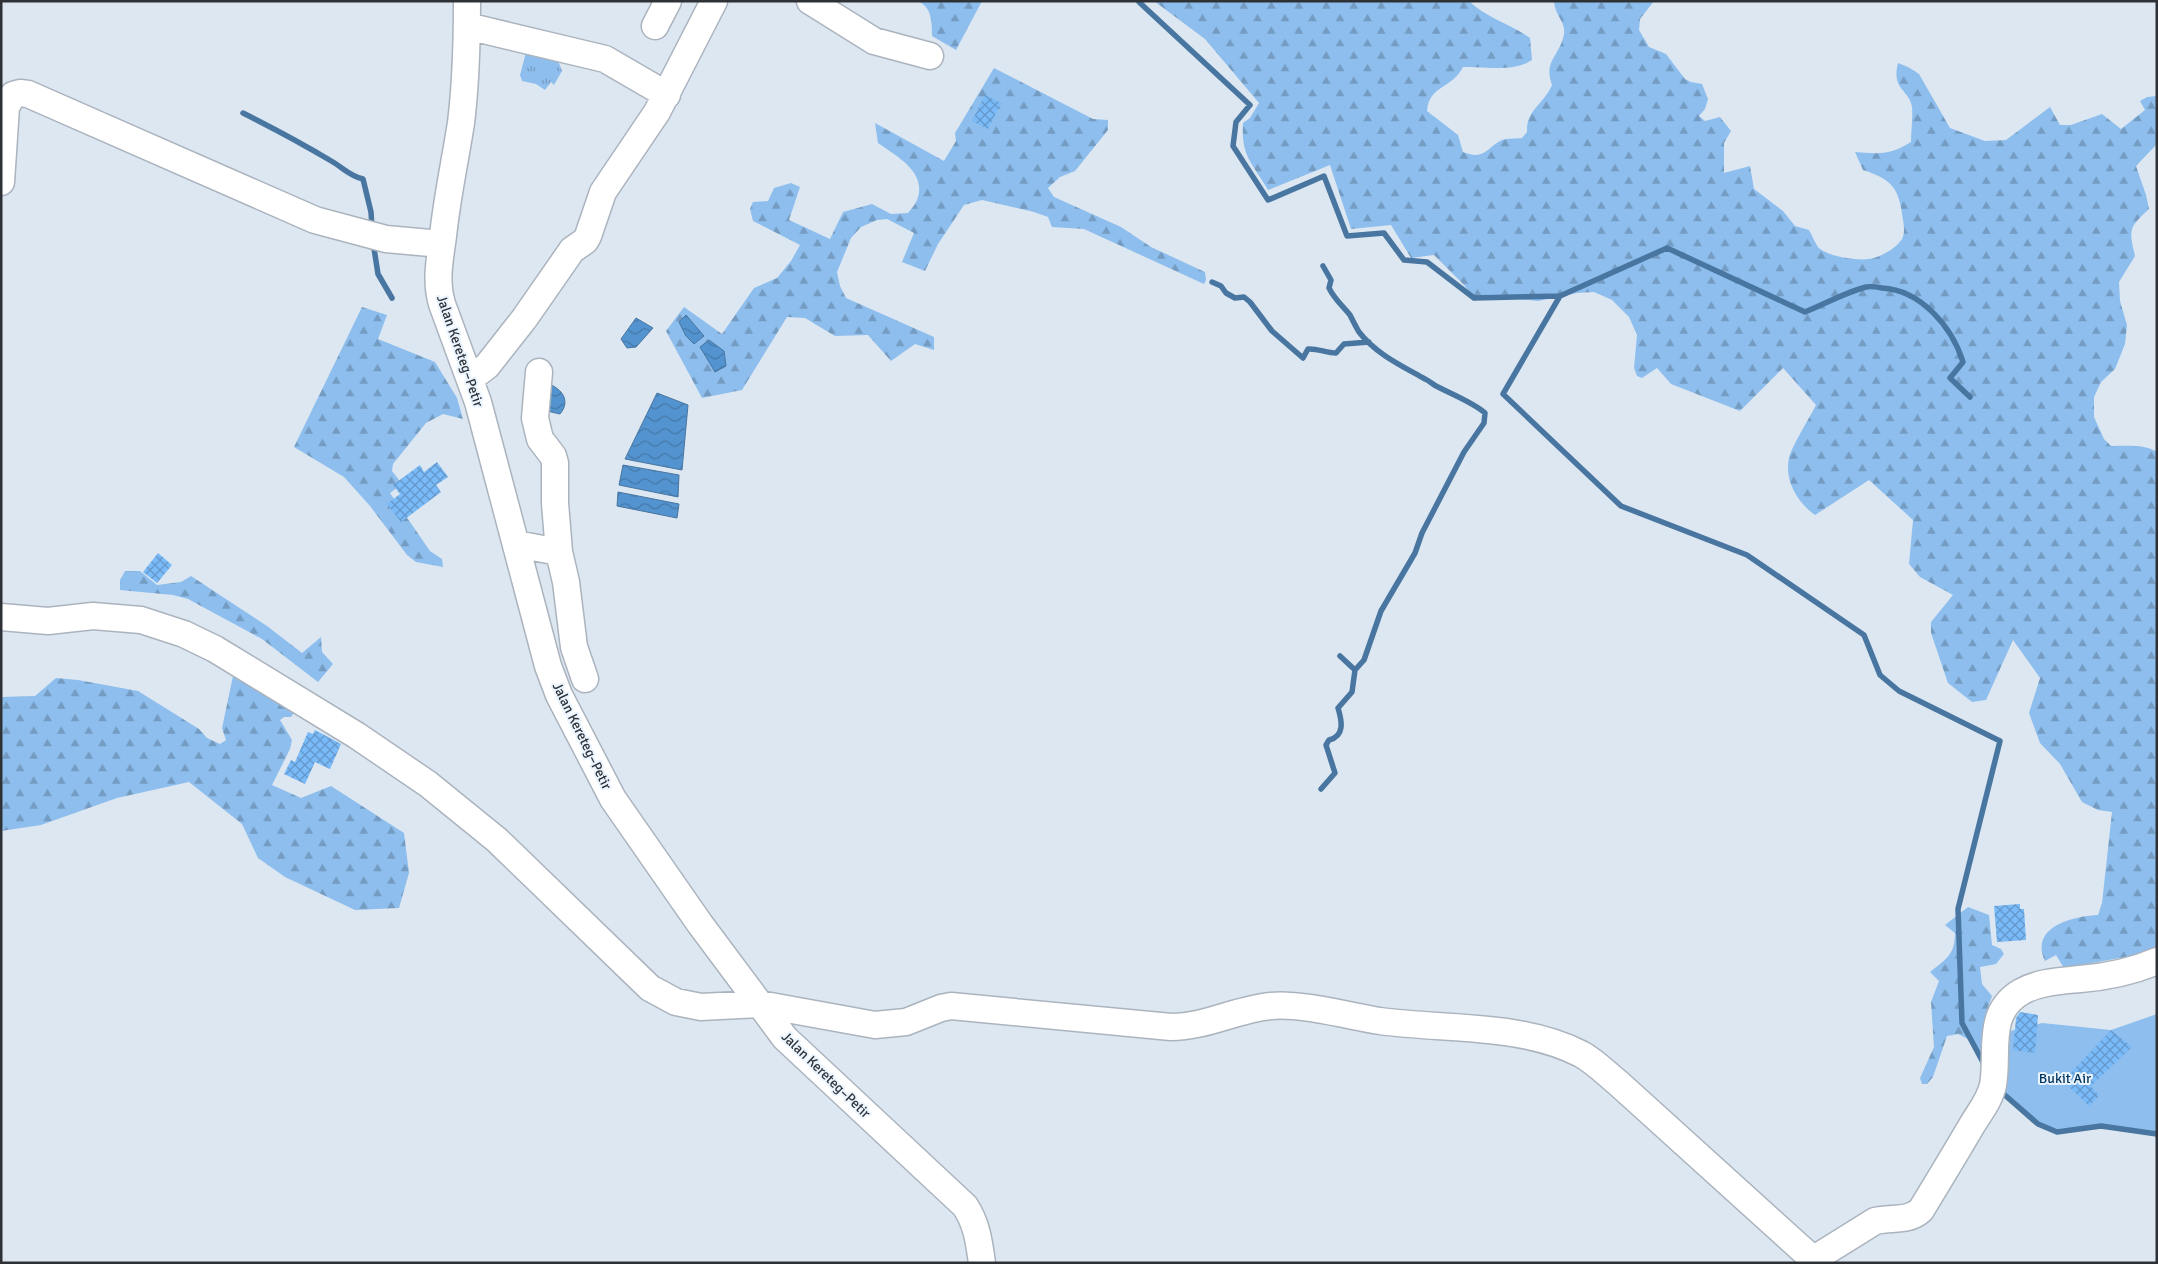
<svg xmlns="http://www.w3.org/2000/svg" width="2158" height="1264" viewBox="0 0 2158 1264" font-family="Signika,sans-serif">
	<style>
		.grass { fill: url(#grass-tufts) }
		.forest { fill: url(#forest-firs) }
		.green { fill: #8dbeed }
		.water { fill: url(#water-waves); stroke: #4876a1 }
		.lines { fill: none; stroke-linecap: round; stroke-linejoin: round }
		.stream { stroke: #4876a1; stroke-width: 5.5 }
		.building { fill: url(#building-cross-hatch) }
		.minor-casing { stroke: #abb4be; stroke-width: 29 }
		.minor { stroke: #fff; stroke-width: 26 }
		.labels { text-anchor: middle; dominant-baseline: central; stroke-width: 4; stroke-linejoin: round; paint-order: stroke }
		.street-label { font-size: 14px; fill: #2e3236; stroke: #eaf4fe }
		.park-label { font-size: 14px; fill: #01345b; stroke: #eaf4fe }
	</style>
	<defs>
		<pattern id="grass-tufts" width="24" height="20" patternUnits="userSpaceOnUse" patternTransform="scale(1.25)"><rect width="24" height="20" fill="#8dbeed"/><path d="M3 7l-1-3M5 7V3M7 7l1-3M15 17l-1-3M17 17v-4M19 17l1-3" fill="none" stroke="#749bc1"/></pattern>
		<pattern id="forest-firs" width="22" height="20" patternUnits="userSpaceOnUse" patternTransform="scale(1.25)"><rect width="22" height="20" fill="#8dbeed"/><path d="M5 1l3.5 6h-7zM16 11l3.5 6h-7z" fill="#749bc1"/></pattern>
		<pattern id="water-waves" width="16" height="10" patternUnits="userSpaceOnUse" patternTransform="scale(1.25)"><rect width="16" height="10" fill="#5393cf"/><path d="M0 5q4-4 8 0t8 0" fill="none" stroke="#4579a9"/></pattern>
		<pattern id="building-cross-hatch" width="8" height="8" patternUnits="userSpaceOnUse" patternTransform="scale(1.25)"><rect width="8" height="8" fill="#79baf9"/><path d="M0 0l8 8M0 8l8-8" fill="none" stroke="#6498ca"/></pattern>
	</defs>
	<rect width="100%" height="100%" fill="#dde7f1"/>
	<!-- grass -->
	<path class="grass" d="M528 45 557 58 562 71 554 85 551 82 545 90 536 84 522 81 520 75Z"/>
	<!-- forest -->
	<path class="forest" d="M917 1H982L956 50 932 36C932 23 932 6 917 1Z
		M1154 1H1469C1486 18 1511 24 1530 38L1532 60C1513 73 1486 66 1463 67 1452 89 1429 85 1427 111L1458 135 1463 152C1485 161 1487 147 1502 140 1507 138 1516 139 1522 138L1527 132C1526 110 1544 104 1552 85 1543 61 1560 56 1564 34 1566 22 1554 14 1554 1H1654L1640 19 1639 30 1649 47 1666 54 1685 79 1691 82 1702 84 1708 99 1705 109 1699 116 1705 121 1720 117 1731 131 1724 143V173L1750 166 1754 189 1783 211 1795 226 1809 230C1812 235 1815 243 1818 247 1827 257 1862 262 1874 258 1884 255 1896 248 1902 239 1905 234 1904 225 1903 220 1899 188 1893 180 1863 170L1855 152C1879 154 1890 155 1911 142 1911 131 1913 117 1912 107 1909 89 1891 90 1898 63L1908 67 1919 74 1950 128 1985 141 2006 140 2050 107 2060 125H2071L2102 114 2121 129 2145 110 2140 101 2147 97 2157 96V144L2136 166 2146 195 2149 209C2128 228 2129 230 2135 256L2119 282 2120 301 2127 325 2125 344 2115 369 2101 382 2094 397V417L2104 439 2111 446C2125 446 2145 444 2157 452V947L2142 954 2064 968 2056 955 2045 961C2029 927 2073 916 2098 915L2102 903 2112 812 2098 810 2082 802 2060 764 2040 743 2029 713 2040 678 2013 640 1986 700 1972 702 1948 683 1931 633V622L1953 595 1920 577 1909 564 1913 520 1869 480 1815 515C1798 503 1784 481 1789 458 1793 444 1809 419 1816 405L1783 368 1740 411 1671 384 1657 368 1642 378 1637 376 1634 368 1637 335 1629 317 1612 300 1594 292 1577 293 1538 301 1508 298H1474L1464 285 1434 255 1411 258 1391 225 1351 229 1330 165 1268 190C1252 162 1241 157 1243 123L1250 118 1259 103 1205 39Z
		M994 68 1093 119 1108 120V130L1075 171 1060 177 1048 188 1054 197 1121 227 1151 247 1205 272 1206 280 1204 284 1084 229 1052 227 1048 217 1034 212 982 200 964 205 938 244 925 271 902 262 914 233 887 219 877 220 861 227 851 238 837 272 840 286 846 298 934 337V350L915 344 891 361 868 335 835 336 805 318 787 317 742 390 702 398 666 331 684 307 722 334 754 288 777 278 791 261 800 245 753 221 750 209 753 202 768 201 774 188 791 183 800 187 789 220 830 239 843 212 872 204 891 214 908 213C911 209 915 205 917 200 928 172 896 156 878 143L875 123 944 161 956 141 955 133Z
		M362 307 387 315 378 339 435 362 457 398 463 419 443 414 426 423 393 464 392 471 402 484 390 493 430 551 442 559 443 567 416 562 407 555 370 506 344 477 294 447Z
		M125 571H140L157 585 181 582 191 576 267 626 302 653 321 637 322 652 333 664 318 682 262 639 188 599 173 595 120 590V580Z
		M121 613C139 615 158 615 175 619 219 630 264 668 300 694L298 707 291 717H284L280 720 292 740 290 749 272 785 301 798 331 786 404 833 409 873 399 908 355 910 285 877 258 858 242 824 189 782 117 798 41 825 1 831V697L35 696 56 678 78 680 138 691 199 729 207 738 220 744 226 740 222 728 233 676 197 646 171 636 107 626Z
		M1968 907 1989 915 1992 945 2001 949 2004 954 1996 964 1980 967 1982 984 1992 996 1987 1010 1986 1055 1978 1052 1972 1041 1958 1034 1947 1036 1933 1077 1927 1084H1922L1920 1078 1934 1047 1931 1002 1939 981 1930 972C1946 959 1955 955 1955 933L1945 925Z"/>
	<!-- green -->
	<path class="green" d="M2157 1014V1134L2101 1126 2057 1132 2038 1124 1992 1084 1994 1035 2042 1023 2111 1030Z"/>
	<!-- water -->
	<path class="water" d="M686 315 704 336 694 344 686 336 679 322Z
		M636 318 653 328 636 347 627 348 621 339Z
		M709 340 724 351 726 366 715 372 700 347Z
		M549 384C562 389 571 401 560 414L547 411Z
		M657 393 688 405 682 470 625 459Z
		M623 465 679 475 678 497 619 485Z
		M618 492 679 504 677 518 617 506Z"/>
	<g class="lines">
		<!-- stream -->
		<path class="stream" d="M1139 2 1250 105 1236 122 1233 146 1268 200 1324 176 1347 236 1384 233 1404 260 1427 262 1474 298 1560 296 1667 248 1805 312C1825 304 1846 292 1866 287 1871 286 1877 287 1882 288 1921 290 1952 327 1963 362L1950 378 1970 397
			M243 113C273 128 303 144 333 162 343 168 350 176 363 179L371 212 372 228
			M373 242 378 274 392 298
			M1323 266 1331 280 1329 288C1335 300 1342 305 1350 315 1353 321 1356 327 1359 332 1376 354 1402 366 1425 379 1430 381 1433 385 1438 387 1450 393 1476 404 1485 413L1484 423 1464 452 1422 533 1415 553 1381 611 1364 660 1355 670
			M1212 282 1221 286 1226 293 1235 298 1244 297 1250 302 1272 331 1303 358 1308 349C1316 348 1327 353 1336 353L1344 344 1369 342
			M1560 296 1503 394 1621 506 1747 555 1864 635 1880 675 1899 691 2000 741 1958 909 1962 1023 1985 1066
			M1321 789 1335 773 1326 745 1329 740C1345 736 1342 721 1338 708L1352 692 1355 670 1340 656
			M1999 1090 2038 1124 2057 1132 2101 1126 2157 1134"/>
	</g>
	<!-- building -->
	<path class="building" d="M985 95 1001 103 988 129 972 121Z
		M437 462 448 477 436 485 441 492 401 522 387 504 400 494 393 485 420 465 424 472Z
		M158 553 172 565 157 583 143 572Z
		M315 730 341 744 330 769 315 762 305 784 284 774 291 760 295 762 308 732 313 734Z
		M2020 904V909H2024L2026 940 1997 942 1994 906Z
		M2020 1012 2038 1015 2035 1053 2013 1050 2016 1018Z
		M2111 1030 2132 1047 2091 1086 2099 1096 2089 1106 2063 1081Z"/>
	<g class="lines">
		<!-- minor casing -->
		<g class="minor-casing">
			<path id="minor" d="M467 1C467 42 466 82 461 123 455 161 447 198 443 236 440 259 435 280 442 304L478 402 548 666 559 695 613 799 700 924 785 1038 965 1206C977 1224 979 1242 982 1263
				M810 1 874 41 930 56
				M467 26 605 59 667 95
				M655 26 668 1
				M1 182 6 107 13 95 20 93 28 94 315 220 386 239 441 244
				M539 372 535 418 540 439 553 456 555 463V503L559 552
				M471 378 487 366 524 319 572 250 585 241 588 236 603 192 657 112 714 1
				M516 544 559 552 566 582 574 647 585 679
				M1 617 48 621 93 616 141 620 184 634 215 649 356 735 428 784 497 840 650 988 676 1002 701 1007 759 1004 875 1025 906 1022 941 1008 951 1006 1171 1027C1206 1027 1237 1009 1271 1006 1301 1003 1349 1016 1380 1021 1446 1030 1520 1023 1581 1054 1594 1061 1606 1073 1617 1082L1817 1263
				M1814 1259 1875 1221C1892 1217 1908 1222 1921 1210 1938 1182 1955 1154 1972 1125 1979 1113 1990 1100 1993 1085 1999 1053 1985 1013 2021 992 2038 982 2060 981 2080 979 2105 977 2134 971 2157 961"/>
		</g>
		<!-- minor -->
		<use href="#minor" class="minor"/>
	</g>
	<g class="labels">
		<!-- street labels -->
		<g class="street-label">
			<text transform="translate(460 351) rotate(71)">Jalan Kereteg–Petir</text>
			<text transform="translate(582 736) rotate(64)">Jalan Kereteg–Petir</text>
			<text transform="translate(826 1075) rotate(44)">Jalan Kereteg–Petir</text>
		</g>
		<!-- park labels -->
		<g class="park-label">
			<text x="2065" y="1078">Bukit Air</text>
		</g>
	</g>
	<!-- border -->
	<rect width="2158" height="1264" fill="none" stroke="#2e3236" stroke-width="5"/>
</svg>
